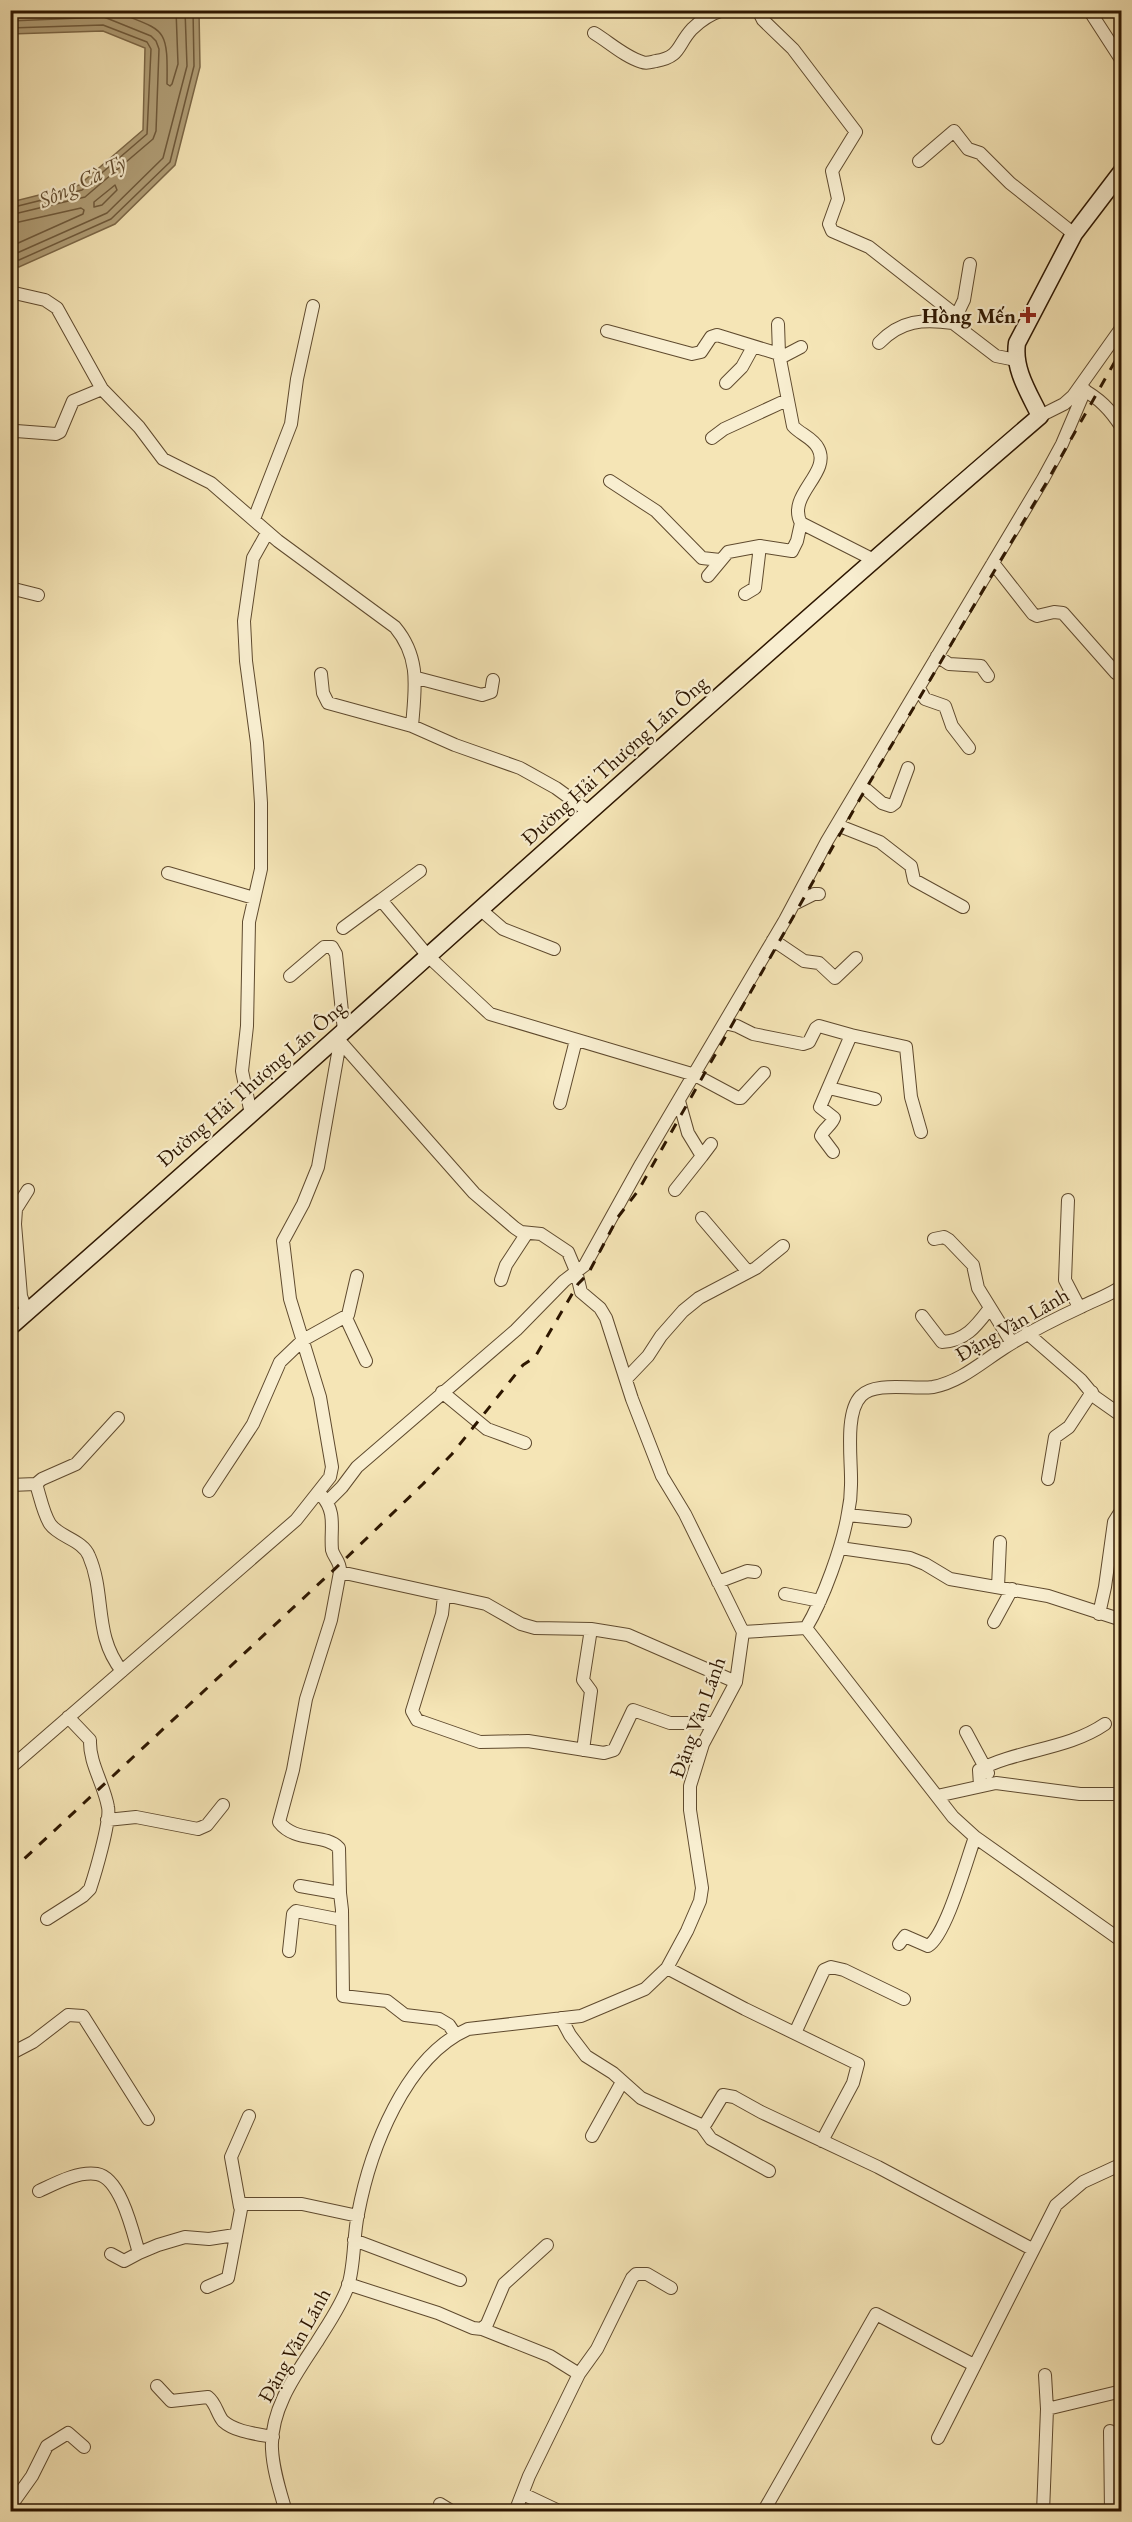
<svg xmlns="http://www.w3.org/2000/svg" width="1132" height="2522" viewBox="0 0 1132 2522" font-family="'EB Garamond',serif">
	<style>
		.water { fill: #b19f78; stroke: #7c6848; stroke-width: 1.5 }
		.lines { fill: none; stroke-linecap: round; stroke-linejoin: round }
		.shore { stroke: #6f5a3c; stroke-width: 1.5 }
		.street-casing { stroke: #5f4a2e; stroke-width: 14 }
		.secondary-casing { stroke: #2d1600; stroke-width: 19 }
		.street { stroke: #f8eed0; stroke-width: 12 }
		.secondary { stroke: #f8eed0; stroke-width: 16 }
		.rail { stroke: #2d1600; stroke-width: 3; stroke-dasharray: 10 10; stroke-linecap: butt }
		.poi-dot { fill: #8f2418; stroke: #f8eed0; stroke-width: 2 }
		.labels { text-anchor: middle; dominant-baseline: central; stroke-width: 4.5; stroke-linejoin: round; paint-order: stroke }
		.poi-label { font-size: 21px; font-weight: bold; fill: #2d1600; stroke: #f8eed0; text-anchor: end }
		.street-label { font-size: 21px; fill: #2d1600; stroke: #f8eed0 }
		.water-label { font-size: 22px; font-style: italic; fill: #624d30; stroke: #f8eed0 }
	</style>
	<rect width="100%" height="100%" fill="#f5e5b6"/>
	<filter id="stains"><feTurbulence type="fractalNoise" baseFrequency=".00333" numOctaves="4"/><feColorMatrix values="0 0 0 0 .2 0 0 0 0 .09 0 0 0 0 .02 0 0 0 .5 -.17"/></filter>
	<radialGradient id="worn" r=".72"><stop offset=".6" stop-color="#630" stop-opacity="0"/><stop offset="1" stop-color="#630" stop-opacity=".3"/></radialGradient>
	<!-- water -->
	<path class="water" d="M11 10 199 11 200 67 175 165 115 224 19 267 11 266V202L79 185 143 130 145 48 103 31 11 34Z"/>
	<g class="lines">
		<!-- shore -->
		<path class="shore" d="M112 10C165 32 168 24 167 84L170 86 172 84 178 64 176 10
			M10 21 104 17 151 36 156 41 159 49 156 131 153 139 85 197 10 215
			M10 28 103 25 147 42 151 49 147 134 82 190 10 208
			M115 185 117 190 102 205 94 207V202Z
			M10 224 81 208 84 210 83 214 16 244H10
			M10 253H17L107 213 163 158 187 66 185 10
			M10 260H19L111 219 170 162 194 66 193 10"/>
		<!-- street casing -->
		<g class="street-casing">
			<path id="street" d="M758 10 763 20 793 49 856 132 832 171 838 199 829 224 832 231 869 247 957 316
				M1089 10 1122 61
				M594 33C609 42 625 57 642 62 647 64 651 62 656 61 681 57 677 45 692 29 701 20 710 14 723 10
				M919 161 954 131 968 149 980 153 1010 183 1074 234
				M970 264 964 300 953 323 996 356 1016 360
				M10 292 45 300 57 308 102 389 139 427 163 459 211 483 278 541 395 627C421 658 415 689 412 726L455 745 520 768 556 788 589 812
				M778 324 779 354
				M607 331 692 354 701 352 711 337 717 335 779 354 793 426C800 434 813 438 818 448 832 473 786 495 801 523L874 560
				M879 343C901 320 923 319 953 323
				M780 358 801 347
				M726 383 742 367 753 347
				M1080 388C1099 398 1110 409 1122 428
				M1040 416 1064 404 1073 396 1122 327
				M712 438 724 429 787 400
				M10 444 12 434 16 431 56 434 60 432 73 401 102 389
				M610 481 656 511 702 558 720 560
				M254 519 291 424 297 379 313 306
				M993 563 1033 614 1037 616 1054 612 1063 613 1116 673
				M708 576 728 552 760 546 792 551 797 541 801 523
				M10 588 38 595
				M745 594 755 588 760 546
				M937 656 949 664 981 666 988 676
				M321 674 323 693 328 703 412 726
				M417 678 482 695 491 692 493 680
				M919 688 925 699 945 706 952 726 969 748
				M861 785 882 803 891 806 895 803 908 768
				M837 825 880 842 911 866 914 880 963 907
				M420 871 381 900 428 956 490 1014 695 1075 738 1098H741L764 1073
				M168 873 254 898
				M794 904 814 894H819
				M481 910 503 929 554 949
				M343 928 381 900
				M773 940 804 961 819 963 835 978 856 958
				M290 976 324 947H332L336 954 344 1031
				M725 1023 737 1026 753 1034 803 1044 809 1042 816 1028 819 1026 851 1035 820 1107 834 1118C831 1126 824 1128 821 1136L833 1152
				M851 1035 906 1047 911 1097 921 1132
				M337 1038 474 1193 515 1228 521 1232 541 1234 568 1252 576 1271 581 1292 600 1308 606 1318 632 1399 662 1476 685 1514 743 1632
				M829 1088 875 1099
				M679 1101 688 1133 702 1156 711 1144
				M560 1103 576 1040
				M251 1114 242 1071 247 1026 249 922 261 869V803L257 743 246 661 244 621 253 558 267 533
				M675 1190 702 1156
				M1068 1200 1065 1280 1079 1307
				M702 1218 748 1272
				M10 1224H15L21 1296 27 1313
				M15 1224 16 1209 28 1190
				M934 1239 944 1237 949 1240 973 1265 978 1288 1012 1343
				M501 1280 506 1265 527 1233
				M922 1316 942 1342C966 1341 977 1325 990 1308
				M346 1318 366 1361
				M1027 1333 1081 1380 1095 1397 1122 1416
				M626 1379 648 1356 661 1336 683 1311 699 1298 756 1268 783 1246
				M442 1392 487 1429 525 1443
				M118 1418 76 1464 42 1479 36 1484C40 1496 43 1513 50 1524 59 1537 83 1540 89 1556 106 1595 93 1635 122 1671
				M1048 1479 1055 1437 1069 1427 1092 1392
				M10 1485 36 1484
				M209 1491 253 1424 280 1362 303 1340 348 1315 357 1276
				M322 1496C337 1513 330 1529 332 1550 334 1558 341 1562 340 1572L331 1620 306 1699 293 1770 279 1822C295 1843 325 1833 339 1848L340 1893 342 1910 343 1996 387 2001 405 2015 439 2019 449 2025 455 2034
				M327 1502 342 1487 357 1467 516 1330 564 1281 585 1265 641 1164 785 920 827 841 1043 479 1062 444 1085 390
				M848 1515 905 1521
				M840 1548 910 1558 925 1564 950 1579 1048 1596 1122 1620
				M340 1572 486 1604 521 1624 535 1628 591 1629 628 1635 736 1682
				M718 1582 747 1571 755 1572
				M998 1587 1000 1542
				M785 1594 820 1601
				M444 1596 442 1614 412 1711 417 1720 480 1742 528 1741 604 1753 614 1750 633 1710 670 1723H713
				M1099 1614 1105 1587 1114 1522 1119 1514
				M994 1622 1012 1589
				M806 1628 953 1817 975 1837 1122 1941
				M966 1732 988 1773
				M583 1750 591 1691 583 1680 591 1629
				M10 1768 296 1520 330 1477 332 1467 320 1397 290 1299 283 1241 303 1204 318 1167 340 1042
				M980 1785 979 1770C1019 1749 1067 1750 1105 1724
				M937 1796 996 1783 1080 1794H1122
				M107 1820 136 1817 198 1829 207 1825 223 1805
				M300 1886 340 1893
				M47 1919 83 1896 90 1889C95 1874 111 1820 108 1807 104 1784 89 1763 90 1740L68 1717
				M899 1944 905 1936 928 1946C946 1936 967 1859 975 1837
				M289 1951 293 1914 296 1911 342 1920
				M667 1968 745 2009 858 2064 853 2083 822 2141
				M561 2018 570 2035 586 2056 613 2073 641 2098 701 2125 706 2123 723 2095 734 2097 761 2112 878 2167 1032 2249
				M795 2033 824 1970 831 1967 844 1970 904 1999
				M10 2054 33 2042 68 2015 83 2016 148 2119
				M701 2125 711 2139 769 2171
				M592 2136 622 2082
				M39 2191C56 2183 78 2171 97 2174 121 2178 133 2233 139 2253L124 2261 111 2254
				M240 2207 231 2157 249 2116
				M354 2240 460 2280
				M139 2253 158 2245 185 2237 209 2239 235 2235
				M348 2284 438 2313 473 2328 482 2329 550 2356 579 2374
				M207 2287 228 2278 242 2204H302L358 2216
				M482 2329 487 2324 504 2284 547 2245
				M157 2386 171 2401 208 2397C216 2403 217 2414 223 2421 235 2432 257 2434 273 2437
				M1047 2409 1122 2391
				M1110 2431 1111 2512
				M938 2438 1056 2205 1083 2182 1122 2164
				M523 2494 561 2512
				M440 2504 453 2512
				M10 2507 32 2476 47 2446 68 2433 84 2447
				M766 2507 876 2314 974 2365
				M286 2512C280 2491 273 2470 272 2449 270 2409 296 2374 317 2342 328 2324 341 2306 348 2286 355 2264 353 2237 358 2214 370 2150 405 2057 468 2029L581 2016 645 1989 667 1968 687 1931 700 1901 702 1888 690 1810V1786L703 1744 736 1682 743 1632 806 1628C823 1600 843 1545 848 1513 850 1504 851 1494 851 1485 852 1463 844 1413 861 1396 875 1381 914 1390 933 1387 960 1382 982 1362 1004 1348 1029 1332 1055 1319 1081 1307 1094 1300 1111 1295 1122 1286
				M515 2512 529 2476 579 2374 597 2349 632 2278 636 2274H647L671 2288
				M1043 2512 1047 2409 1045 2375"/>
		</g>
		<!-- secondary casing -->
		<g class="secondary-casing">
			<path id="secondary" d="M10 1327C355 1025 692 715 1040 416 1029 393 1013 369 1017 343L1074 234 1122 171"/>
		</g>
		<!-- street -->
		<use href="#street" class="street"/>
		<!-- secondary -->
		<use href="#secondary" class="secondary"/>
		<!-- rail -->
		<path class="rail" d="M10 1872 340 1564 423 1484 452 1454 523 1365 535 1357 578 1284 588 1274 618 1217 638 1191 861 797 1045 485 1122 349"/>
	</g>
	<!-- markers -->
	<path class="poi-dot" d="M1025 306h6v6h6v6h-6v6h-6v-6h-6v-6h6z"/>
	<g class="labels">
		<!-- poi labels -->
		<g class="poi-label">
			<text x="1016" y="315">Hồng Mến</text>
		</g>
		<!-- street labels -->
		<g class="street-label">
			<text transform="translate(614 760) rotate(-42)">Đường Hải Thượng Lãn Ông</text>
			<text transform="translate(251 1083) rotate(-41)">Đường Hải Thượng Lãn Ông</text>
			<text transform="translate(1012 1324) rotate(-30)">Đặng Văn Lãnh</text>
			<text transform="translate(697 1717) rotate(-70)">Đặng Văn Lãnh</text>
			<text transform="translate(294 2345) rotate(-61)">Đặng Văn Lãnh</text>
		</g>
		<!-- water labels -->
		<g class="water-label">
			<text transform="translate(82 181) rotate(-26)">Sông Cà Ty</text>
		</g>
	</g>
	<!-- margin -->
	<rect width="1132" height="2522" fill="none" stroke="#f5e5b6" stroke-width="36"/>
	<rect x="12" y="12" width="1108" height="2498" fill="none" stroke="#2d1600" stroke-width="3"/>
	<rect x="18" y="18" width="1096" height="2486" fill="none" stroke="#2d1600" stroke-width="1.5"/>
	<rect width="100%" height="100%" filter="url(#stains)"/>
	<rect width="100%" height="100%" fill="url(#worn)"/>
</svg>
